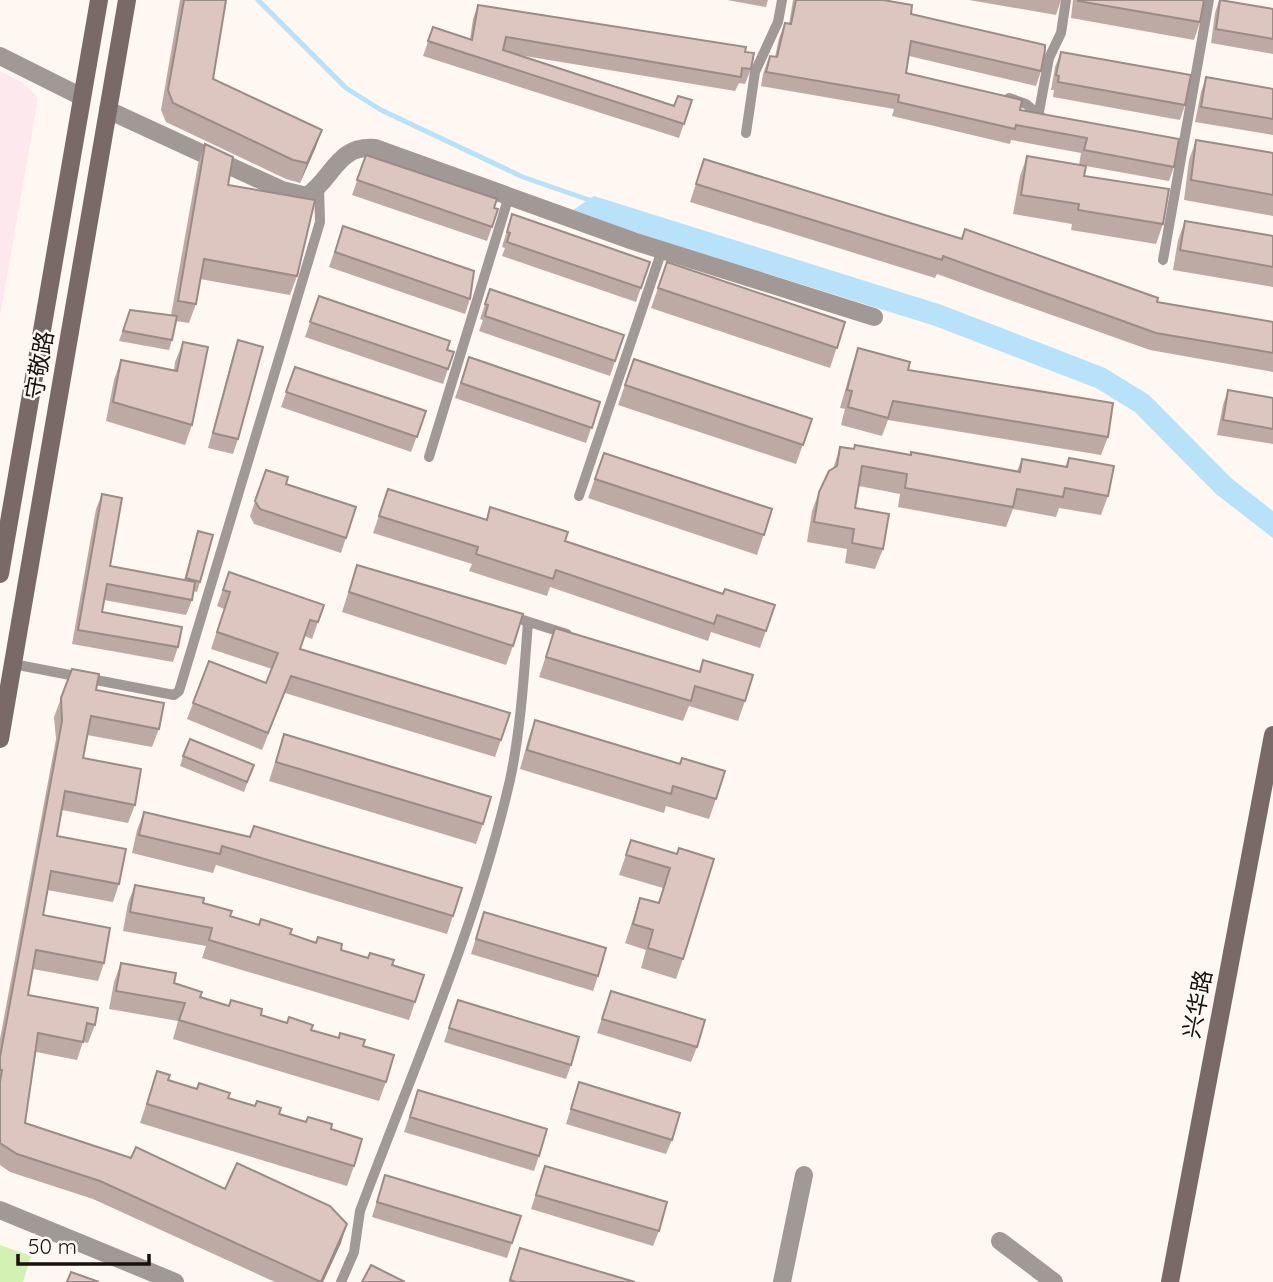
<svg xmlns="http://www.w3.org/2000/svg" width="1273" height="1282" viewBox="0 0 1273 1282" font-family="Quicksand,'Noto Sans SC',sans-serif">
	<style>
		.commercial { fill: #fde8ee }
		.green { fill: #d3f1b3 }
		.water { fill: #b8e2fa }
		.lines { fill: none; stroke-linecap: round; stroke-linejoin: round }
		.stream { stroke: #b8e2fa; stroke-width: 5 }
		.lane { stroke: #a29896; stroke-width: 10 }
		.street { stroke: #a29896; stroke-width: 18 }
		.secondary { stroke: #796a68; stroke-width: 18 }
		.wall { fill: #beaaa5 }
		.shaded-wall { fill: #9b8b86 }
		.building { fill: #ddc6c0; stroke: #9b8b86; stroke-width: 2 }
		.labels { text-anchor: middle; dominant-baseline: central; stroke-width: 5; stroke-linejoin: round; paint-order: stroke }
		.street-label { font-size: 23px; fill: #18110d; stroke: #fff7f2 }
	</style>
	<rect width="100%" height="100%" fill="#fff7f2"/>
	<!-- commercial -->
	<path class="commercial" d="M0 71 25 84 38 98 0 316Z"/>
	<!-- green -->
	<path class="green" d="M0 1245 31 1256 23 1282H0Z"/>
	<!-- water -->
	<path class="water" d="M594 196 942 305 1105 368 1149 395 1231 478 1273 511V538L1216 494 1135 412 1096 388 935 326 643 235 573 210Z"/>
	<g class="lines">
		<!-- stream -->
		<path class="stream" d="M258 0 346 88 381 110 523 177 592 201"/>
		<!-- lane -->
		<path class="lane" d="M1009 98 1026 104 1045 120
			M1038 117 1049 58 1061 33 1066 0
			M746 133 755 72 778 22 782 0
			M1164 142 1183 146
			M1163 260 1209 0
			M429 457 509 196
			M579 496 662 250
			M523 620 567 634
			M13 664 174 695 179 691 320 222 319 187
			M341 1282 354 1252 360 1211C413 1069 476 928 510 780 521 728 524 674 528 622"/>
		<!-- street -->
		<path class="street" d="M0 56 82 97
			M108 110 282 190 307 196C334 177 337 145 375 148L633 241 874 317
			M0 1210 175 1282
			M1000 1241 1054 1282
			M782 1282 804 1175"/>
		<!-- secondary -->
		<path class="secondary" d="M0 574 99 0
			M0 739 127 0
			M1170 1282 1273 735"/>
	</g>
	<!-- wall -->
	<path class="wall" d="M180 0H226L213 79 322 130 315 149 300 183 286 179 166 122 161 110Z
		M727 0H768L766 7Z
		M793 0H883L911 14 1041 71 1036 86 909 56 906 73 1020 110 1174 167 1169 181 1086 166 1084 176 1163 224 1156 244 1071 230 1072 224 1013 214 1020 176 1027 156 1079 165 1081 153 1011 140 1010 144 892 116 894 109 761 86 763 74 768 60 775 57 779 38 785 23 789 24Z
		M969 0H1061L1056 15Z
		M1073 0H1204L1200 22 1194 40 1071 18Z
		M1219 0 1273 9V54L1211 43 1215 13Z
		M478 5 745 52 751 69 745 84 739 83 735 91 519 55 674 105 692 100 679 138 423 56 433 27 470 39 473 19Z
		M1061 52 1185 105 1180 120 1053 97 1054 90H1051L1055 67Z
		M1206 77 1273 89V135L1195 122 1201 92Z
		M1196 140 1273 153V216L1184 200 1189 160Z
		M205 144 228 185 297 276 290 295 200 279 196 304 189 323 176 321 172 340 169 350 119 341 130 310 171 315 198 164Z
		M366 155 494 208 492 227 487 241 352 195Z
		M704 159 1157 302 1273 322V372L1150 350 937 274 935 278 690 202Z
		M512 214 650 262 636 302 502 256 505 248 502 247Z
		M1185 221 1273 236V287L1173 270 1178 240Z
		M343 226 470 299 465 314 329 267Z
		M667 262 845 322 830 368 651 308Z
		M490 289 624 335 610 376 479 331 483 320 480 319Z
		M319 296 447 350 448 369 443 384 305 337Z
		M238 340V439L233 454 208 448 233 355Z
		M183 342 192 425 185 445 106 421 114 380 121 360 174 370 175 362Z
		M858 348 908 370 1108 437 1101 455 888 420 882 436 841 425 845 409 840 408 852 366Z
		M469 357 600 402 586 443 455 398Z
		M634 359 812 419 796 464 618 405Z
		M295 367 426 411 411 452 281 407Z
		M1228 390 1273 398V444L1217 435 1223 405Z
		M855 445 910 455 1017 471 1022 459 1065 467 1069 458 1108 496 1101 515 1059 508 1056 517 1013 509 1006 527 898 507 900 494 859 486 855 508 883 549 875 569 845 563 847 549 807 542 812 511 819 492 833 469 840 447 854 449Z
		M604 453 772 509 757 555 588 498Z
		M266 470 286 484 356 507 341 553 254 524 250 516Z
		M388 489 486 520 490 507 565 541 723 594 775 605 760 648 711 632 708 641 550 587 547 596 469 571 472 564 373 533Z
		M102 494 110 566 184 580 198 531 200 582 197 592 193 591 192 600 186 615 104 600 102 612 178 647 173 662 72 644 96 509Z
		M357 565 513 646 506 665 342 612Z
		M229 572 324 605 312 639 305 636 300 649 501 740 495 757 285 693 262 750 187 719 209 661 266 683 272 669 211 649 224 609 217 606Z
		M555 628 699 672 703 660 745 701 738 721 689 706 683 721 539 677Z
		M72 669 96 690 159 729 152 747 87 735 83 758 135 805 128 823 62 810 57 836 119 884 113 902 47 890 43 915 104 963 98 981 33 969 28 995 95 1025 88 1043 83 1042 77 1060 36 1052 25 1123 341 1243 323 1282H275L93 1199 10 1172 0 1165V1039L56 739 54 717Z
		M535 720 716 799 709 819 666 806 664 813 520 769 528 740Z
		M284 734 483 824 476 844 269 781Z
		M183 756 254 765 244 792 180 766Z
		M144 812 249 837 254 826 453 916 447 934 216 865 213 873 132 853 137 830Z
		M631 840 677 854 683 959 676 979 641 968 646 950 625 943 640 898 658 903 663 888 619 875Z
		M135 885 203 903 230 916 392 965 415 1002 409 1020 202 958 206 946 123 931 128 903Z
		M484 912 598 976 593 991 471 954Z
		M121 963 174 983 200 997 363 1046 386 1082 379 1101 173 1039 178 1021 109 1009 114 982Z
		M611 991 697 1047 691 1062 597 1033Z
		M458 1000 571 1065 566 1079 444 1042Z
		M157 1071 168 1080 331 1129 354 1166 347 1186 140 1123Z
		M579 1082 672 1140 666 1154 566 1124Z
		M418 1090 539 1156 534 1171 404 1132Z
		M545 1166 659 1231 653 1246 531 1209Z
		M385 1175 512 1243 507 1258 372 1217Z
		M520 1248 635 1282H509Z"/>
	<!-- shaded-wall -->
	<path class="shaded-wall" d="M322 130 315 149 300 183 307 163Z
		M347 1224 341 1243 323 1282H321Z"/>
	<!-- building -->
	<path class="building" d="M184 0H226L213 79 322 130 307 163 293 160 173 103 168 90Z
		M796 0H883L912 5 911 14 1045 45V50L1041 71 911 41 906 73 1022 100 1020 110 1179 139 1174 167 1084 150 1087 138 1016 125 1015 129 898 102 899 95 766 72 770 56 777 57 785 23 791 24Z
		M1078 0H1204L1200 22 1078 1Z
		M1220 0 1273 9V39L1216 29Z
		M478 5 746 47 745 52 754 53 751 69 742 68 741 77 506 37 503 50 674 106 678 96 692 100 684 124 428 41 433 27 472 40Z
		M1061 52 1191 75 1185 105 1058 82 1059 76 1056 75Z
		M1206 77 1273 89V119L1201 107Z
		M1196 140 1273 153V195L1191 180Z
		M205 144 233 157 228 185 315 200 297 276 204 259 196 304 178 301Z
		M366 155 497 199 494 208 498 209 492 227 357 180Z
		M1027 156 1086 166 1084 176 1169 189 1163 224 1078 210 1079 204 1021 195Z
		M704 159 962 239 965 229 1158 298 1157 302 1273 322V353L1156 333 943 256 942 260 696 184Z
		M512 214 650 262 641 288 507 242 510 233 507 232Z
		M1185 221 1273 236V267L1180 250Z
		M343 226 474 271 470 299 335 252Z
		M667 262 845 322 837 348 658 288Z
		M490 289 624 335 615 361 485 316 488 305 485 304Z
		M319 296 450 341 447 350 454 352 448 369 310 322Z
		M130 310 177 316 172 340 123 331Z
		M238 340 263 347 238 439 213 433Z
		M183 342 208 347 192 425 113 402 121 360 177 371Z
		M858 348 910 362 908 370 1113 403 1108 437 893 401 888 418 848 407 852 391 847 390Z
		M469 357 600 402 592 428 461 383Z
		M634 359 812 419 803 445 625 385Z
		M295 367 426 411 417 437 286 392Z
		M1228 390 1273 398V429L1223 420Z
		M855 445 911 455V452L1020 472 1022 459 1067 467 1069 458 1114 466 1108 496 1065 488 1063 497 1017 489 1013 507 905 488 907 474 862 466 855 508 889 514 883 549 852 543 854 529 814 522 819 492 829 471 837 466 840 447 854 449Z
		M604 453 772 509 764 535 595 479Z
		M266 470 288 477 286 484 356 507 346 538 260 509 255 501Z
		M388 489 487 520 490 507 568 532 565 541 723 594 725 589 775 605 766 631 717 615 714 624 556 570 553 579 476 554 478 547 379 516Z
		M102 494 122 498 110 566 195 582 192 600 107 584 102 612 182 627 178 647 78 630Z
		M198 531 213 535 200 582 186 578Z
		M357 565 523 614 513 646 349 592Z
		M229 572 324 605 318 622 310 620 300 649 510 713 501 740 291 676 268 733 193 703 209 661 266 683 278 653 217 632 230 592 223 590Z
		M555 628 700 672 703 660 753 675 745 701 695 686 691 701 546 657Z
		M72 669 99 674 96 690 164 703 159 729 91 716 83 758 141 769 135 805 65 791 57 836 126 849 119 884 51 871 43 915 110 928 104 963 36 950 28 995 98 1008 95 1025 87 1023 83 1042 38 1033 25 1123 131 1158 136 1147 225 1189 237 1163 330 1206 347 1224 321 1282 100 1181 17 1154 0 1143V1082L2 1070H0V1057L62 721 61 698Z
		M535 720 680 764 682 758 725 771 716 799 673 786 671 794 527 750Z
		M284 734 491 797 483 824 276 762Z
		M190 739 254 765 247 782 183 756Z
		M144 812 250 837 254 826 462 888 453 916 222 846 220 854 139 835Z
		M631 840 677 854 679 848 714 859 683 959 648 948 653 930 633 924 640 898 659 903 670 868 626 855Z
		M135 885 204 898 203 903 232 911 230 916 259 925 261 919 292 929 290 934 316 943 318 937 342 944 341 950 368 958 370 953 394 960 392 965 424 975 415 1002 209 940 212 928 130 912Z
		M484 912 606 948 598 976 476 939Z
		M121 963 176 973 174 983 202 992 200 997 229 1006 231 1000 262 1009 261 1015 287 1023 289 1017 313 1025 311 1030 339 1038 340 1033 365 1040 363 1046 394 1055 386 1082 179 1020 185 1003 116 991Z
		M611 991 705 1020 697 1047 602 1019Z
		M458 1000 579 1037 571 1065 449 1028Z
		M157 1071 170 1075 168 1080 197 1089 199 1083 230 1093 228 1098 255 1106 257 1101 281 1108 279 1114 306 1122 308 1117 332 1124 331 1129 362 1139 354 1166 147 1104Z
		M579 1082 680 1113 672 1140 571 1109Z
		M418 1090 547 1129 539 1156 410 1117Z
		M545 1166 667 1202 659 1231 536 1195Z
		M385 1175 521 1216 512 1243 377 1202Z
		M520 1248 635 1282H516L510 1280Z
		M371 1265 405 1282H362Z
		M71 1272 99 1282H67Z"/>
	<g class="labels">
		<!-- street labels -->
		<g class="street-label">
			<text transform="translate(39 365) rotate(-80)">守敬路</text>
			<text transform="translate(1197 1004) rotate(-79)">兴华路</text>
		</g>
	</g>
	<!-- scale -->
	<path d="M18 1254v10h131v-10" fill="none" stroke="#18110d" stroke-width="3.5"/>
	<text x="28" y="1254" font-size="21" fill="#18110d" stroke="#fff7f2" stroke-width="5" paint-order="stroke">50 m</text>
</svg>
